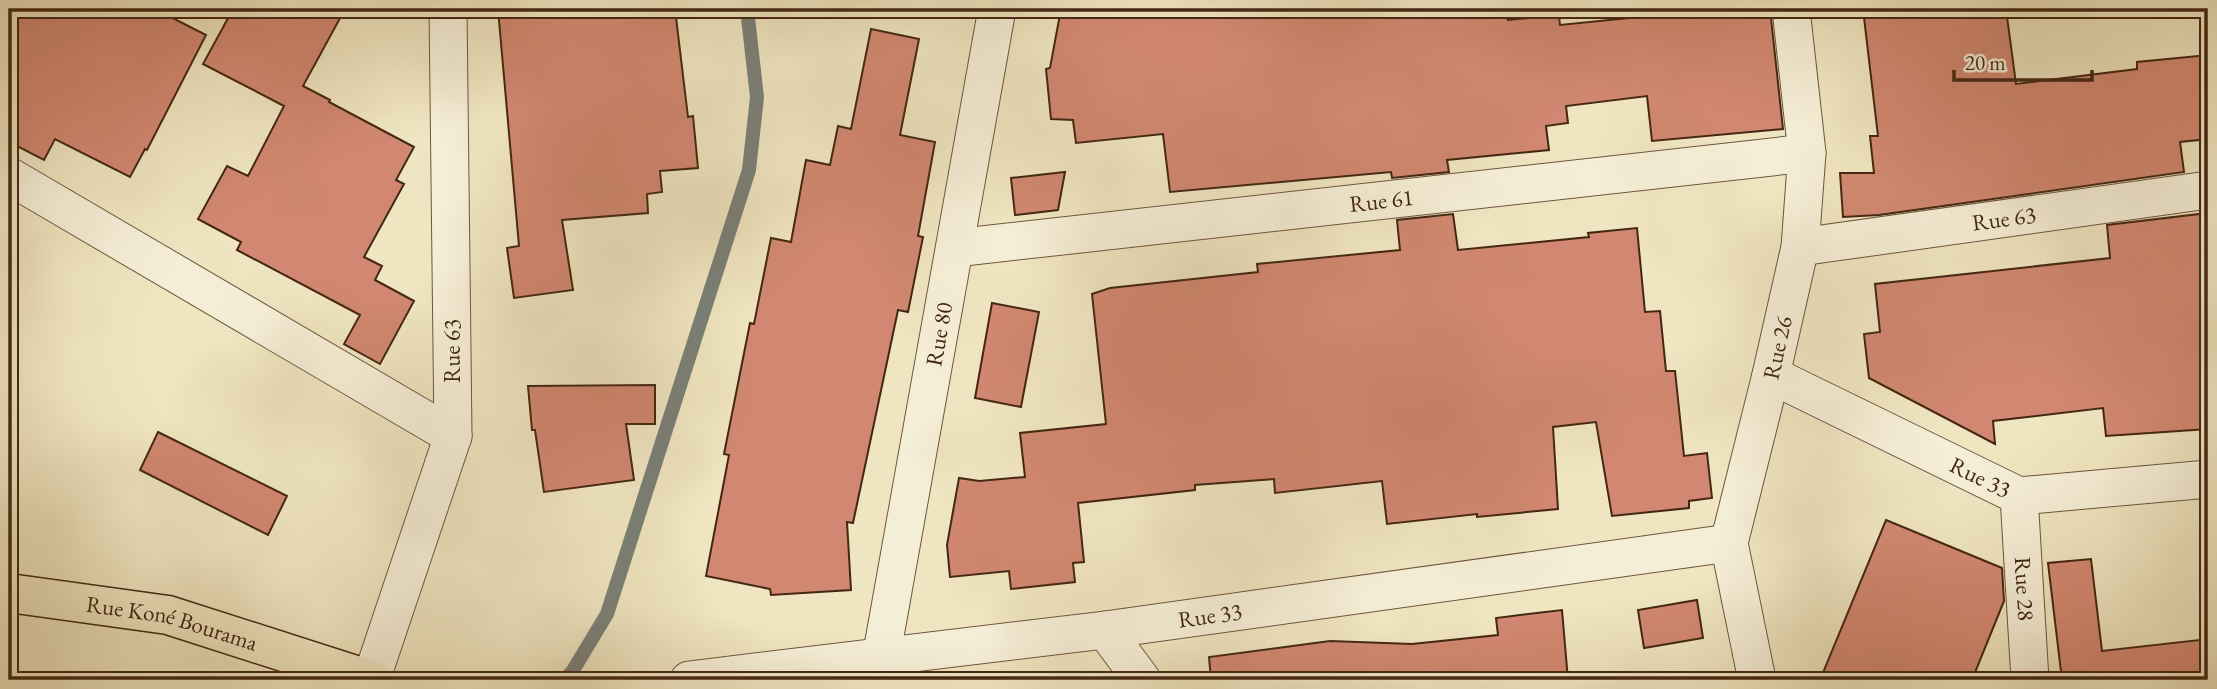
<svg xmlns="http://www.w3.org/2000/svg" width="2217" height="689" viewBox="0 0 2217 689" font-family="'EB Garamond',serif">
	<style>
		.lines { fill: none; stroke-linecap: round; stroke-linejoin: round }
		.stream { stroke: #7a8078; stroke-width: 14 }
		.building { fill: #d18771; stroke: #442713; stroke-width: 2 }
		.minor-casing { stroke: #6f563e; stroke-width: 39 }
		.trunk-casing { stroke: #442713; stroke-width: 41 }
		.minor { stroke: #f5eed6; stroke-width: 37 }
		.trunk { stroke: #efe5c0; stroke-width: 38 }
		.labels { text-anchor: middle; dominant-baseline: central; stroke-width: 7; stroke-linejoin: round; paint-order: stroke }
		.street-label { font-size: 23px; fill: #442713; stroke: #f5eed6 }
	</style>
	<rect width="100%" height="100%" fill="#efe5c0"/>
	<filter id="stains"><feTurbulence type="fractalNoise" baseFrequency=".00286" numOctaves="4"/><feColorMatrix values="0 0 0 0 .2 0 0 0 0 .09 0 0 0 0 .02 0 0 0 .5 -.17"/></filter>
	<radialGradient id="worn" r=".72"><stop offset=".6" stop-color="#630" stop-opacity="0"/><stop offset="1" stop-color="#630" stop-opacity=".3"/></radialGradient>
	<g class="lines">
		<!-- stream -->
		<path class="stream" d="M564 680 572 672 607 614 749 170 757 97 747 9"/>
	</g>
	<!-- building -->
	<path class="building" d="M9 9H155L206 35 147 150 145 149 130 177 55 139 44 160 9 142Z
		M233 9H345L303 86 330 100 329 102 414 147 396 180 404 184 364 257 382 266 375 280 414 301 380 364 344 344 360 315 237 250 241 242 198 219 227 166 248 176 284 106 203 64Z
		M498 9H675L688 117 693 116 698 168 660 171 662 192 647 194 648 213 562 220 573 290 514 298 507 248 519 246Z
		M1061 9H1507L1508 20 1559 15 1560 25 1668 14V9H1770L1783 129 1652 141 1647 96 1566 106 1568 123 1546 126 1549 150 1447 160 1449 172 1392 178 1391 172 1170 192 1163 134 1076 143 1073 120 1051 119 1046 69 1050 68Z
		M1863 9H2006L2016 84 2137 69V62L2208 55V139L2180 142 2184 172 1879 215 1843 217 1840 173H1874L1870 136H1878Z
		M871 29 919 39 900 135 935 142 918 236 923 237 908 312 898 310 853 523 847 522 851 590 771 595 770 589 706 576 729 455 724 454 750 323 754 324 771 238 791 242 806 160 830 165 838 126 851 129Z
		M1065 172 1058 210 1015 215 1011 178Z
		M2208 213V429L2106 436 2103 408 1993 421 1995 444 1869 378 1864 334 1880 332 1875 284 2110 258 2107 225Z
		M1453 214 1458 250 1589 237 1588 233 1637 228 1645 312 1660 311 1666 371H1675L1684 456 1707 453 1712 498 1689 501V508L1612 516 1596 422 1553 427 1558 509 1477 517V514L1387 524 1382 481 1275 493 1274 479 1195 485V490L1078 503 1084 562 1073 563 1075 582 1011 589 1009 571 950 577 947 545 959 478 979 481 1025 477 1020 433 1106 424 1092 294 1110 288 1258 272 1257 264 1400 250 1397 220Z
		M992 303 1039 312 1021 407 975 398Z
		M655 385V424H626L634 480 544 492 535 430H532L528 386Z
		M158 432 287 496 268 535 140 470Z
		M1886 520 2002 568 2004 601 1972 680H1820Z
		M2091 559 2102 651 2208 639V680H2062L2048 563Z
		M1697 600 1703 638 1644 648 1638 610Z
		M1562 610 1568 680H1211L1209 657 1330 641 1412 644 1498 635 1496 618Z"/>
	<g class="lines">
		<!-- minor casing -->
		<g class="minor-casing">
			<g id="minor">
				<path d="M9 176 453 436"/>
				<path id="s1" d="M1800 247 2208 190"/>
				<path id="s2" d="M955 248 1807 153"/>
				<path id="s3" d="M1771 375 2019 496 2208 479"/>
				<path id="s4" d="M2019 496 2030 680"/>
				<path d="M1105 630 1142 680"/>
				<path id="s5" d="M881 658 997 9"/>
				<path d="M371 680 453 436 448 9"/>
				<path id="s6" d="M689 680 1105 630 1729 543"/>
				<path id="s7" d="M1757 680 1729 543 1771 375 1800 247 1807 153 1791 9"/>
			</g>
		</g>
		<!-- trunk casing -->
		<g class="trunk-casing">
			<g id="trunk">
				<path id="s8" d="M9 593 168 615 371 680"/>
			</g>
		</g>
		<!-- minor -->
		<use href="#minor" class="minor"/>
		<!-- trunk -->
		<use href="#trunk" class="trunk"/>
	</g>
	<g class="labels">
		<!-- street labels -->
		<g class="street-label">
			<text stroke="none"><textPath href="#s2" startOffset="429">Rue 61</textPath></text>
			<text stroke="none"><textPath href="#s1" startOffset="206">Rue 63</textPath></text>
			<text stroke="none"><textPath href="#s5" startOffset="329">Rue 80</textPath></text>
			<text stroke="none"><textPath href="#s7" startOffset="341">Rue 26</textPath></text>
			<text transform="translate(452 351) rotate(-90)">Rue 63</text>
			<text stroke="none"><textPath href="#s3" startOffset="233">Rue 33</textPath></text>
			<text stroke="none"><textPath href="#s4" startOffset="93">Rue 28</textPath></text>
			<text stroke="none"><textPath href="#s6" startOffset="525">Rue 33</textPath></text>
			<text stroke="none"><textPath href="#s8" startOffset="166">Rue Koné Bourama</textPath></text>
		</g>
	</g>
	<!-- margin -->
	<rect width="2217" height="689" fill="none" stroke="#efe5c0" stroke-width="35"/>
	<rect x="10" y="10" width="2196" height="668" fill="none" stroke="#442713" stroke-width="3.5"/>
	<rect x="18" y="18" width="2182" height="654" fill="none" stroke="#442713" stroke-width="2"/>
	<!-- scale -->
	<path d="M1954 70v10h138v-10" fill="none" stroke="#442713" stroke-width="3.5"/>
	<text x="1965" y="70" font-size="21" fill="#442713" stroke="#f5eed6" stroke-width="5" paint-order="stroke">20 m</text>
	<rect width="100%" height="100%" filter="url(#stains)"/>
	<rect width="100%" height="100%" fill="url(#worn)"/>
</svg>
